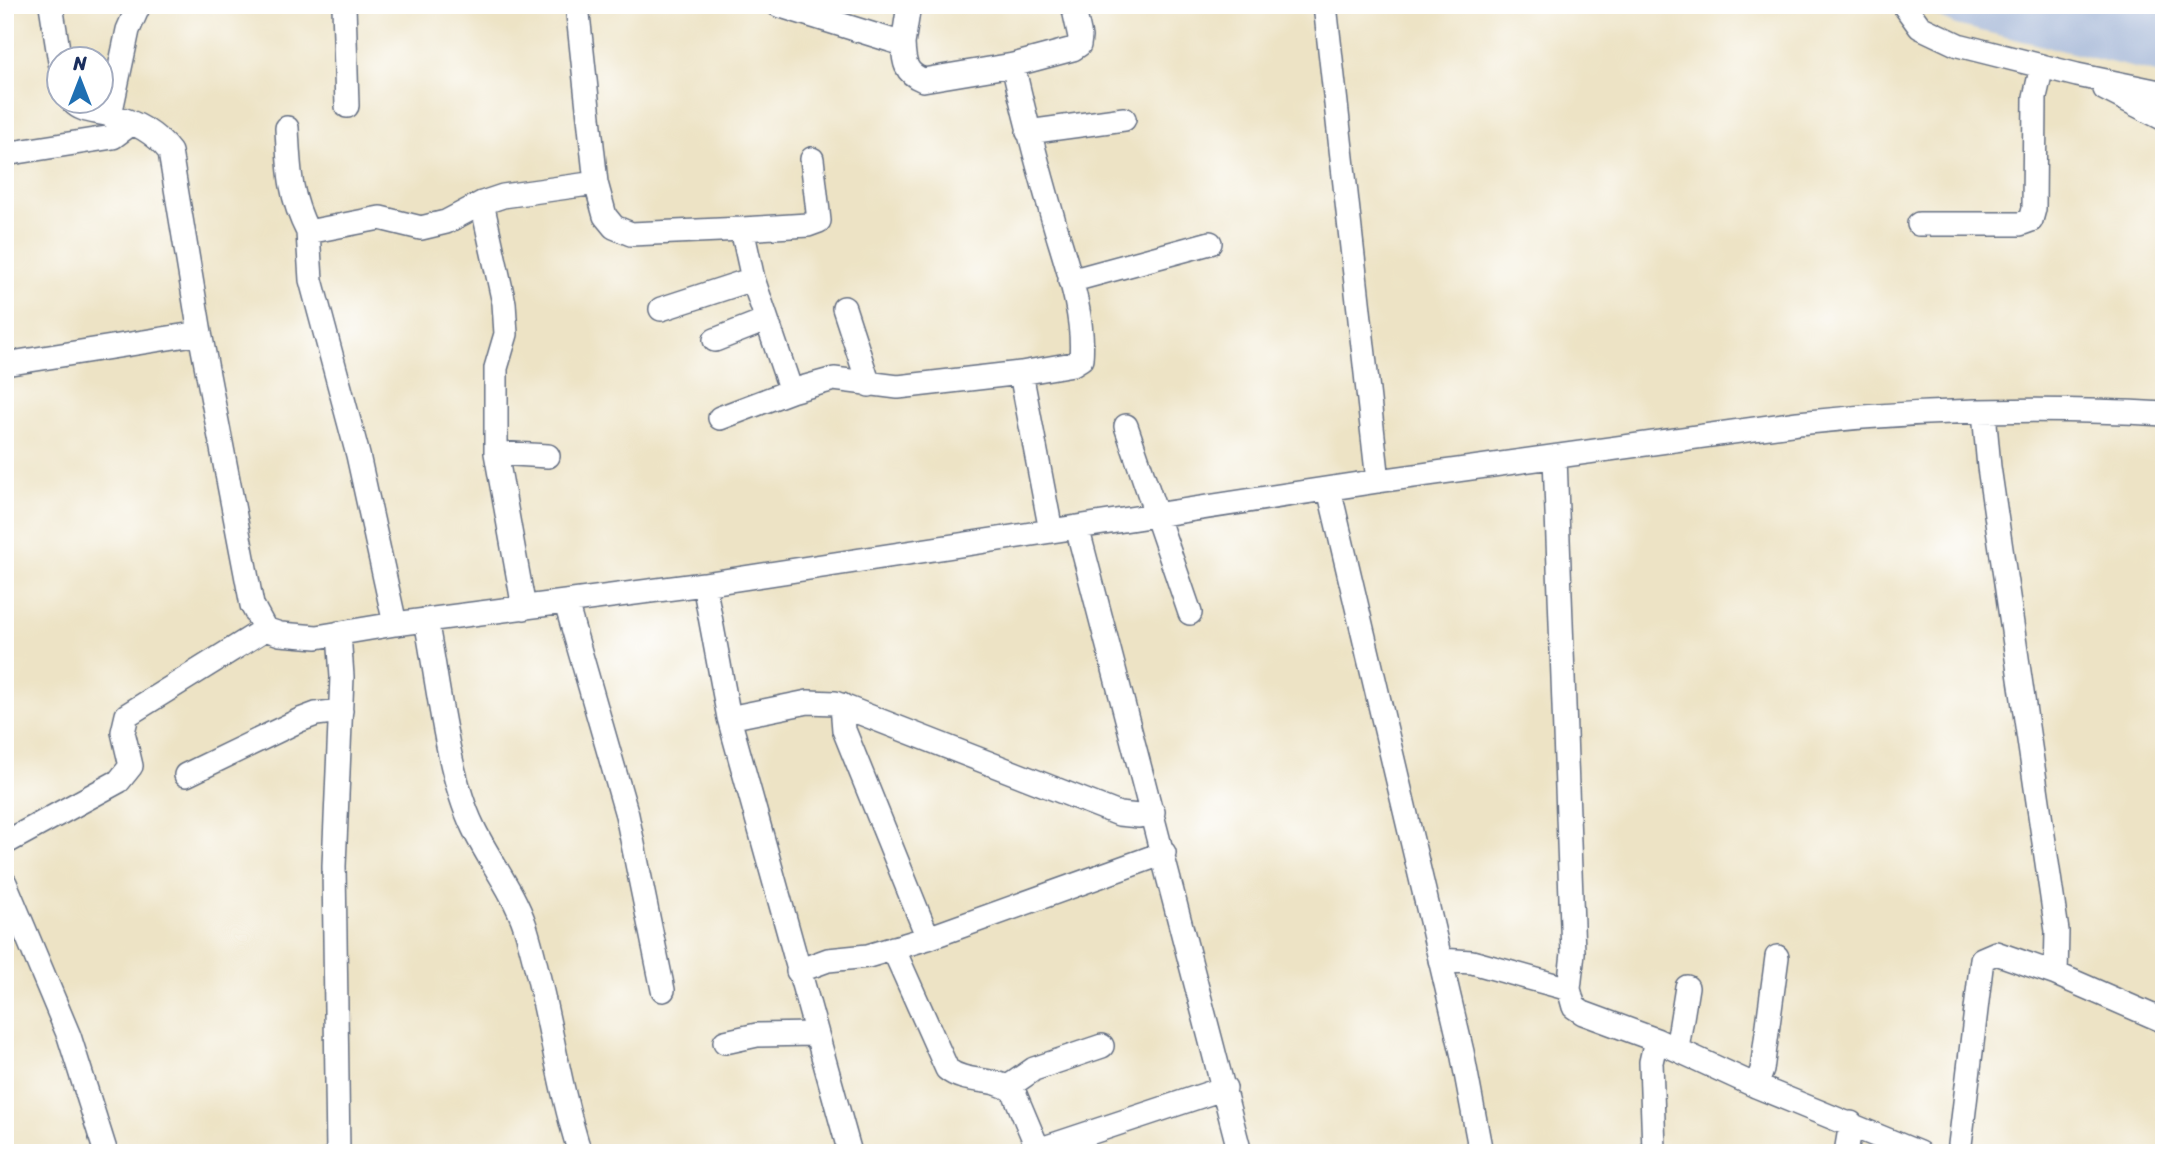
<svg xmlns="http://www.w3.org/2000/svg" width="2169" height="1158" viewBox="0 0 2169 1158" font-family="Sriracha,sans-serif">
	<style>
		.industrial { fill: #b6c5de }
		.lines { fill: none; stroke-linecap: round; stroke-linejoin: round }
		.minor-casing { stroke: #646e82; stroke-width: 26 }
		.minor { stroke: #fff; stroke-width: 23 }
	</style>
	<rect width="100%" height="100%" fill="#fff"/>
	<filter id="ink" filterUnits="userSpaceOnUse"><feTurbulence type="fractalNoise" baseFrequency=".0143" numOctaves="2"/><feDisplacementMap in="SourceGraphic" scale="14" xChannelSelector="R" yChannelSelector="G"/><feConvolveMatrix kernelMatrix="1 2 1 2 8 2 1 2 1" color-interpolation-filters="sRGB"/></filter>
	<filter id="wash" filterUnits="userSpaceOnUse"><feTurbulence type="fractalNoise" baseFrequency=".00686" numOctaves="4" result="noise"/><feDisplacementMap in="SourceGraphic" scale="28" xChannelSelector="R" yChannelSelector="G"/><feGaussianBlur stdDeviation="1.57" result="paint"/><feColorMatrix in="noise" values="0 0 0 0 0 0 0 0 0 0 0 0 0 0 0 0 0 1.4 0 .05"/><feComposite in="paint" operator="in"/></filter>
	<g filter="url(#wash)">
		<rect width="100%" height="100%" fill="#ede3c5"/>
		<!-- industrial -->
		<path class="industrial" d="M1925 5H2164V75L1956 25 1933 15Z"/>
	</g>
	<g filter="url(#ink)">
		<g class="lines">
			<!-- minor casing -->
			<g class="minor-casing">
				<path id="minor" d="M51 5 60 62
					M344 5 347 106
					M577 5 596 183 605 216 614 227 631 234 742 229 753 279 791 391 834 379 898 387 1021 373 1073 364 1081 359C1085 314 1066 264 1054 222 1039 170 1025 118 1013 65
					M778 5 903 44C904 62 905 73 923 80L1013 65 1073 49 1079 45 1080 37 1073 5
					M1325 5 1378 481
					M1904 5 1920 27 1958 45 2077 75 2164 93
					M903 44 909 5
					M2105 89 2164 119
					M73 102C82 112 96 111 109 115 133 121 155 132 170 152L200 333 252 605 265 629 280 634 317 637 395 624 704 584 1378 481 1798 423C1919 410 2043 407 2164 414
					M110 115 128 30 139 5
					M287 128C289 168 289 195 308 232
					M1028 132 1124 119
					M5 154 113 137 132 123
					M482 203 504 303 506 334 496 368V453L524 608
					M1919 224H2020L2031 220 2034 209 2035 97 2042 66
					M742 229 808 225 819 221 812 159
					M1070 281 1210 243
					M844 308 869 385
					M661 309 753 279
					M715 340 766 320
					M5 364 200 333
					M1021 373 1051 531
					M1984 412 1989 467 2057 931 2056 974
					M720 418 791 391
					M1126 426 1190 613
					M496 453 548 456
					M1555 457 1573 953 1569 989
					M1329 489 1462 1052 1481 1153
					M1077 527 1240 1153
					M704 584 729 718 850 1153
					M566 603 627 815 663 990
					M426 620C438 682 447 773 473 827 489 861 513 890 525 926 548 1000 556 1078 580 1153
					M395 624 358 455 311 280 308 232 380 218 421 228 446 222 482 203 503 196 596 183
					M842 705 844 730 928 938
					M729 718 808 702 835 703 1119 814 1139 816 1153 812
					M186 775 300 720 316 714 341 711
					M5 843 119 781 131 766 123 732 127 715 265 629
					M5 883 69 1036 106 1153
					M893 948 947 1069C966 1085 996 1076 1014 1092L1038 1149
					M1440 960 1472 962 1569 989 1574 1007 1583 1013 1656 1040 1756 1086 1919 1153
					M798 971 828 960 868 956 928 938 1164 853
					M725 1042 757 1035 814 1034
					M1677 1049 1687 987
					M1756 1086 1762 1070 1777 957
					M1008 1087 1034 1069 1102 1046
					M1654 1150 1651 1062 1656 1040
					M338 1153 334 866 342 677 339 633
					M1029 1153 1225 1088
					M1846 1153 1851 1123
					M1959 1153 1982 959 1996 953 2056 974 2164 1021"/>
			</g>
			<!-- minor -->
			<use href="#minor" class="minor"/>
		</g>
	</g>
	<!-- margin -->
	<rect width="2169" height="1158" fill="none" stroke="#fff" stroke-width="28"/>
	<!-- north arrow -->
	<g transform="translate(80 80)"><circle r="33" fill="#ffffff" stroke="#a4acbf" stroke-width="2"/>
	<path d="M0-5L12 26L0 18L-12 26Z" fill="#1f6fb2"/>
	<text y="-10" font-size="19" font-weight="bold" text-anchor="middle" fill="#1b2f5e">N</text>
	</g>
</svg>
